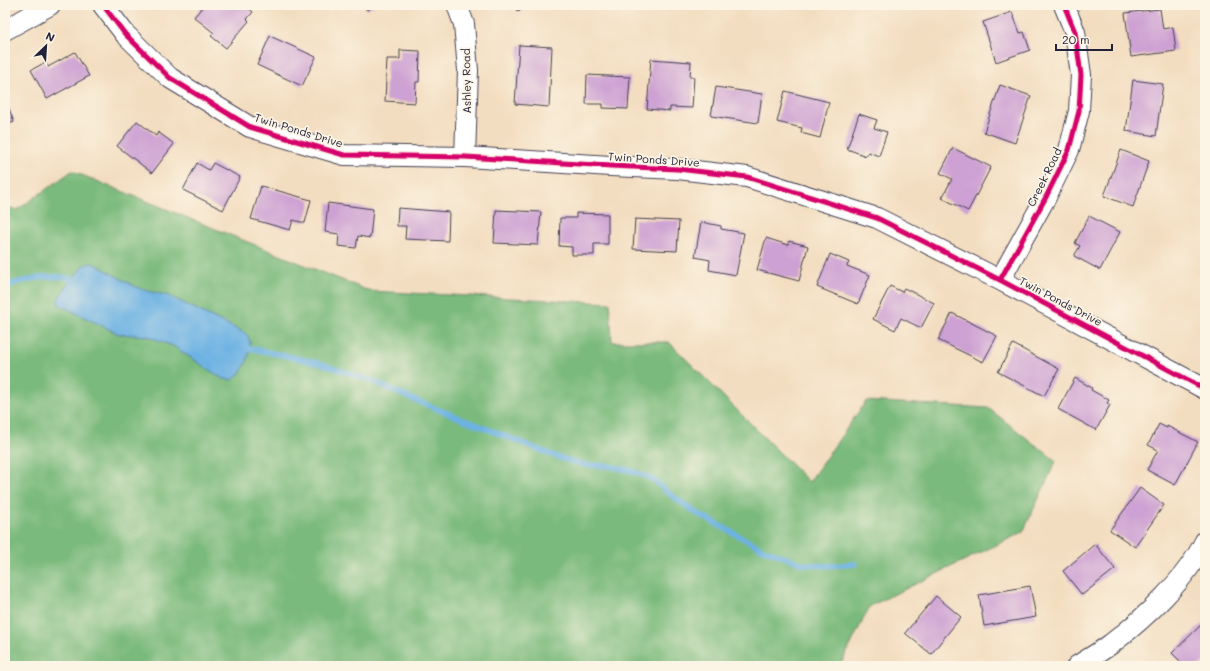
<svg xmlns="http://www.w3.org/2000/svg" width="1210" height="671" viewBox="0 0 1210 671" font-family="Mali,sans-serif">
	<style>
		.forest { fill: #7aba7b; stroke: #4e6e5b }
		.water { fill: #6db2e3; stroke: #486a8f }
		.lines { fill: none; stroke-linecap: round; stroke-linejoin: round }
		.stream { stroke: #6db2e3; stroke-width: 5.5 }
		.building { fill: #cda1d3 }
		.street-casing { stroke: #413e4f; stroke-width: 22 }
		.street { stroke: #fff; stroke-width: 20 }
		.cycleway-casing { stroke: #fcf5e5; stroke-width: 8 }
		.cycleway { stroke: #d6006c; stroke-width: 5 }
		.labels { text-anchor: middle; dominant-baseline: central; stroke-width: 3.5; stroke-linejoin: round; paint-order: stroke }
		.street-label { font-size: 11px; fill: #22223b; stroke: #fcf5e5 }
	</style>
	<rect width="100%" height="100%" fill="#fcf5e5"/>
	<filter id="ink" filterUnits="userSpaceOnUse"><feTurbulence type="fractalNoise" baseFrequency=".025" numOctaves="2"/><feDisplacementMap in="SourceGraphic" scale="8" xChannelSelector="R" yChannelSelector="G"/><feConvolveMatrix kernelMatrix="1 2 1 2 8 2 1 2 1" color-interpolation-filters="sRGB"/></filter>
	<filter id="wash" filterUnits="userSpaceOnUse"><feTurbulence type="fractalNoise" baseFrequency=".012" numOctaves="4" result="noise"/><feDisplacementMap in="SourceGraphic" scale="16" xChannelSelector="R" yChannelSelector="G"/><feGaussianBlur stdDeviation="0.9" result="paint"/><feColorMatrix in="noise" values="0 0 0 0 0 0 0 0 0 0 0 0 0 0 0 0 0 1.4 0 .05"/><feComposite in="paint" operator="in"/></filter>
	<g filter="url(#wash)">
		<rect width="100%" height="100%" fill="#f3ddc0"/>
		<!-- forest -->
		<path class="forest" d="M72 171 369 291 610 303 612 342H669L809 482 866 401 988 408 1056 461 1023 532 870 606 840 666H5V206L17 210Z"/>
		<!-- water -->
		<path class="water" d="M93 263 134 286 144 290 169 296 245 333C258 343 244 374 232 380L223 379 173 346 147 336 119 334 59 305 58 299 65 288 84 265Z"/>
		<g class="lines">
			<!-- stream -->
			<path class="stream" d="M5 286C29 279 54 272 78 281
				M244 347 319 363 375 382 407 397 560 458 585 465 609 466 632 471 652 479 672 496 698 514 763 549 803 564 826 566 855 564"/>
		</g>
		<g id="blocks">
			<!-- building -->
			<path class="building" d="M204 5H245L253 12 247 19 249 21 226 48 211 36 214 33 194 17Z
				M364 5H375L367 10Z
				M515 5H536L517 11Z
				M1160 9 1163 29 1173 27 1176 51 1131 57 1125 13Z
				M1012 12 1020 33 1024 32 1030 50 996 62 983 22Z
				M270 36 316 57 302 86 257 65Z
				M519 45 552 47 549 107 515 104Z
				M400 50 420 51 419 82H416L415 103 385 101 387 59H400Z
				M75 52 89 76 47 99 31 70 46 62 48 67Z
				M651 59 691 62 690 77H694L692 108 670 107V111L647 109Z
				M587 75 630 77 628 109 603 108V104H586Z
				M1133 80 1163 84 1156 136 1126 131Z
				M1000 85 1031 96 1015 143 984 132Z
				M716 87 762 94 758 123 711 116Z
				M785 91 829 102 820 138 801 133 802 128 777 122Z
				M5 98 14 122 5 125Z
				M859 114 877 120 874 128 887 132 879 156 868 152 866 156 847 149Z
				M137 121 156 136 158 132 174 144 152 173 117 146Z
				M953 148 991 167 968 211 942 198 952 179 940 173Z
				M1121 150 1149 161 1133 207 1104 196Z
				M197 163 209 170 213 163 240 177 223 210 183 190Z
				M261 186 311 200 305 223 293 220 290 230 251 219Z
				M328 203 373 209 370 238 358 236 356 248 338 246 339 234 325 232Z
				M398 208 449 212 448 241 405 239 406 226H397Z
				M496 210 541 212 538 245 494 243Z
				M576 213 608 214V244H594V255H572V247L559 246 560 218H576Z
				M1089 216 1120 232 1100 270 1074 256 1080 246 1075 243Z
				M635 219 679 221 677 251 633 249Z
				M701 222 721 226V229L744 233 736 275 709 270 710 260 695 257Z
				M766 238 788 245 789 241 808 246 799 281 757 270Z
				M830 254 849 262 847 266 870 275 858 304 817 287Z
				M890 286 902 292 904 288 934 303 921 328 901 318 895 330 873 319Z
				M952 313 997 336 983 362 938 340Z
				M1013 344 1059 369 1044 396 998 372Z
				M1075 378 1092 388 1091 390 1109 400 1107 403 1110 405 1096 430 1058 409Z
				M1159 424 1167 428V426L1198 442 1175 485 1147 470 1158 450 1148 445Z
				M1140 488 1164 505 1135 547 1110 530Z
				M1095 544 1115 569 1082 595 1063 571Z
				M1030 586 1036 617 984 626 979 595Z
				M936 596 961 617 931 654 905 633Z
				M1202 624 1205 626V661L1199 666H1185L1172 653Z"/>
		</g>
	</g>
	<g filter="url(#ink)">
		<use href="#blocks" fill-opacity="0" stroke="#413e4f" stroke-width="1"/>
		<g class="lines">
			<!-- street casing -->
			<g class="street-casing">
				<path id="street" d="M103 5 125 34 170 78 250 127 344 155 465 157 611 166 678 169 747 177 877 218 1000 280 1205 389
					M457 5 464 24 468 70 465 157
					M5 30 50 5
					M1000 280 1046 197 1069 150 1079 111 1081 75 1075 32 1064 5
					M1077 666C1088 659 1100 652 1111 644 1145 618 1186 580 1205 541"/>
			</g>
			<!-- street -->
			<use href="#street" class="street"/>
			<!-- cycleway casing -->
			<g class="cycleway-casing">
				<path id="cycleway" d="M103 5 125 34 170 78 250 127 344 155 465 157 611 166 678 169 747 177 877 218 1000 280 1205 389
					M1000 280 1046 197 1069 150 1079 111 1081 75 1075 32 1064 5"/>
			</g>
			<!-- cycleway -->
			<use href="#cycleway" class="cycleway"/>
		</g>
	</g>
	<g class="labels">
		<!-- street labels -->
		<g class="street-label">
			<text transform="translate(466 81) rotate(-91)">Ashley Road</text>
			<text transform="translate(299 130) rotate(17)">Twin Ponds Drive</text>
			<text transform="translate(654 159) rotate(4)">Twin Ponds Drive</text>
			<text transform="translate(1044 177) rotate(-64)">Creek Road</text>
			<text transform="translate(1061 301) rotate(28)">Twin Ponds Drive</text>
		</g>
	</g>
	<!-- margin -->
	<rect width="1210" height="671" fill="none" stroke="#fcf5e5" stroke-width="20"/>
	<!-- north arrow -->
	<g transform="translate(46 46) rotate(25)" stroke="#fcf5e5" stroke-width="3" paint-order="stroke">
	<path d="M0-3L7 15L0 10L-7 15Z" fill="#22223b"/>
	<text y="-6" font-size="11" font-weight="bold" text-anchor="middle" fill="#22223b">N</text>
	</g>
	<!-- scale -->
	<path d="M1056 44v6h56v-6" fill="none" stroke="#22223b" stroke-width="2"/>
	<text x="1062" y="44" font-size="12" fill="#22223b" stroke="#fcf5e5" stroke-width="3" paint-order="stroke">20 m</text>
</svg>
